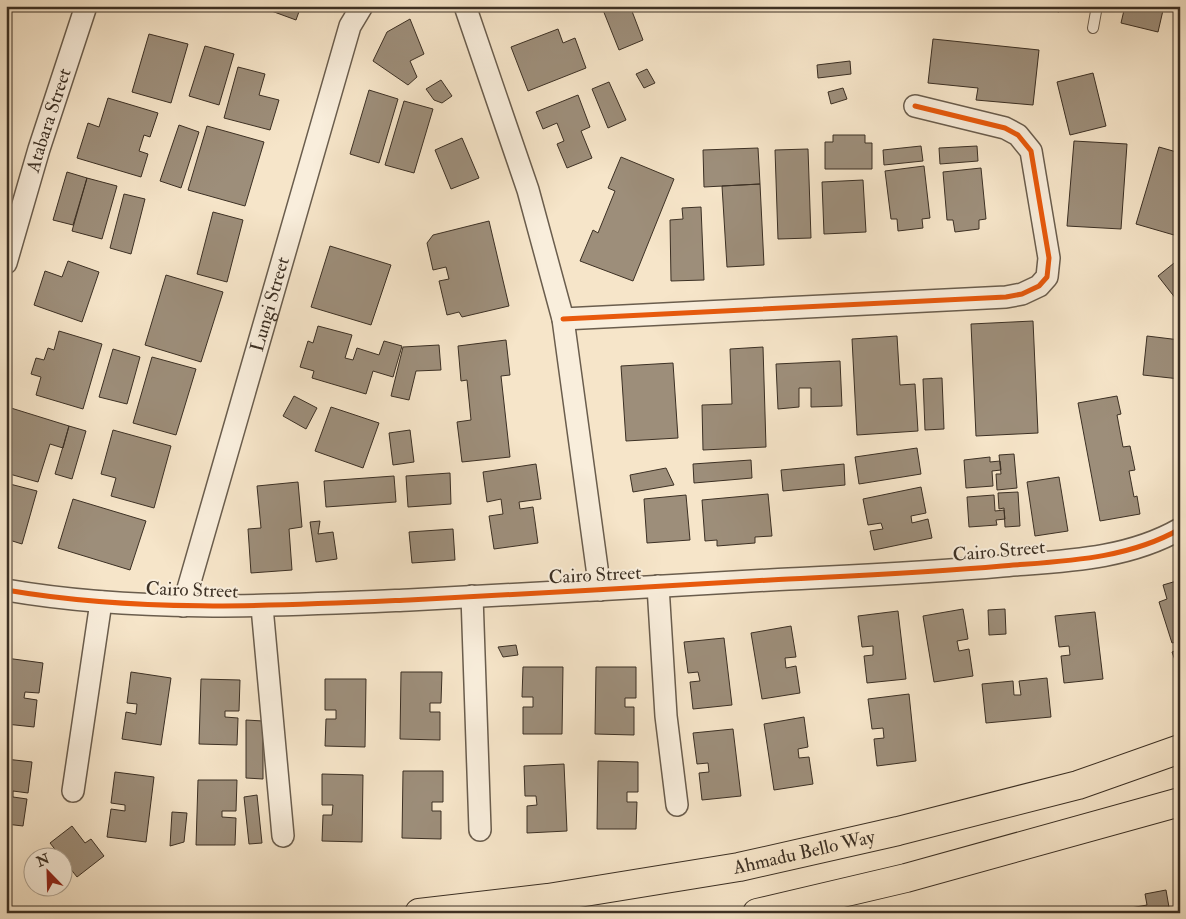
<svg xmlns="http://www.w3.org/2000/svg" width="1186" height="919" viewBox="0 0 1186 919" font-family="'IM FELL Double Pica',serif">
	<style>
		.building { fill: #9d8e7a; stroke: #3c3024 }
		.lines { fill: none; stroke-linecap: round; stroke-linejoin: round }
		.lane-casing { stroke: #6a5d4d; stroke-width: 12 }
		.street-casing { stroke: #6a5d4d; stroke-width: 24 }
		.primary-casing { stroke: #3c3024; stroke-width: 30 }
		.lane { stroke: #f9eedc; stroke-width: 10 }
		.street { stroke: #f9eedc; stroke-width: 21 }
		.primary { stroke: #f6e5c9; stroke-width: 28 }
		.cycleway-casing { stroke: #f9eedc; stroke-width: 8 }
		.cycleway { stroke: #e8590c; stroke-width: 5 }
		.labels { text-anchor: middle; dominant-baseline: central; stroke-width: 4; stroke-linejoin: round; paint-order: stroke }
		.street-label { font-size: 19px; fill: #3c3024; stroke: #f9eedc }
	</style>
	<rect width="100%" height="100%" fill="#f6e5c9"/>
	<filter id="stains"><feTurbulence type="fractalNoise" baseFrequency=".004" numOctaves="4"/><feColorMatrix values="0 0 0 0 .2 0 0 0 0 .09 0 0 0 0 .02 0 0 0 .5 -.17"/></filter>
	<radialGradient id="worn" r=".72"><stop offset=".6" stop-color="#630" stop-opacity="0"/><stop offset="1" stop-color="#630" stop-opacity=".3"/></radialGradient>
	<!-- building -->
	<path class="building" d="M267 6H301L296 20 266 9Z
		M613 6H630L643 40 619 50 603 10Z
		M1037 6H1060L1059 12Z
		M1125 6H1164L1158 32 1121 23Z
		M410 19 424 54 410 61 417 77 408 85 373 61 387 32Z
		M558 29 563 43 575 38 586 68 528 91 511 47Z
		M149 34 188 44 171 103 132 92Z
		M933 39 1039 50 1033 105 976 100 978 88 928 83Z
		M205 46 234 54 219 105 189 96Z
		M850 61 851 74 818 78 817 65Z
		M238 67 265 74 259 95 279 100 270 130 224 118Z
		M647 69 655 83 644 88 636 74Z
		M1093 73 1106 126 1070 135 1057 82Z
		M441 80 452 96 442 103 434 100 426 89Z
		M609 82 626 120 608 128 592 89Z
		M843 88 847 99 831 104 828 92Z
		M369 90 398 99 379 163 350 154Z
		M578 95 590 127 581 131 592 158 567 168 557 144 564 141 557 123 543 129 536 112Z
		M108 98 158 113 150 137 144 135 139 151 148 154 141 177 77 158 88 123 99 127Z
		M404 101 433 109 414 173 385 165Z
		M179 125 199 132 181 188 160 181Z
		M207 126 264 142 245 206 188 190Z
		M833 135H865V143H872V169H825V142H833Z
		M462 138 479 178 451 189 435 150Z
		M1074 141 1127 144 1121 229 1067 226Z
		M921 146 923 161 884 165 883 150Z
		M977 146 978 161 940 164 939 148Z
		M1159 147 1180 153V215L1174 235 1136 224Z
		M758 148 760 184 704 187 703 150Z
		M808 149 811 238 778 239 775 150Z
		M621 157 674 179 633 281 580 261 593 230 598 233 615 191 608 188Z
		M924 166 930 218 922 219 923 228 898 231 897 219H891L885 171Z
		M981 168 986 219 979 220V229L955 232 953 220H947L943 172Z
		M67 172 87 178 73 225 53 220Z
		M87 178 117 186 102 239 72 231Z
		M863 180 866 232 824 234 822 182Z
		M760 184 764 265 727 267 722 186Z
		M124 194 145 199 131 254 110 248Z
		M701 207 704 280 671 281 670 220 683 219 682 208Z
		M213 212 243 220 227 282 197 274Z
		M489 221 509 306 462 317 459 312 447 315 439 281 449 279 446 267 433 270 427 243 433 235Z
		M330 246 391 265 371 325 311 307Z
		M1179 259H1180V304L1158 276Z
		M68 261 99 272 82 322 34 305 45 271 62 277Z
		M166 275 223 292 201 362 145 345Z
		M1033 321 1038 433 976 436 971 324Z
		M318 326 352 335 345 358 353 360 357 348 379 355 384 341 402 346 393 377 373 371 366 394 312 378 314 371 300 367 308 341 313 343Z
		M59 331 102 344 83 409 36 395 41 377 31 374 36 358 44 360 48 348 54 350Z
		M897 336 900 385 915 384 918 431 857 435 852 339Z
		M1147 336 1180 340V379L1143 375Z
		M506 340 510 375 501 376 510 457 462 462 457 422 471 420 467 380 461 381 458 346Z
		M439 345 441 370 416 371 409 400 391 396 403 347Z
		M763 347 766 447 703 450 702 405 732 404 730 349Z
		M113 349 140 357 127 404 99 397Z
		M152 357 196 369 176 435 133 423Z
		M840 361 842 406 811 407V388H799V407L778 409 776 364Z
		M673 363 678 438 626 441 621 366Z
		M942 378 944 429 925 430 923 379Z
		M294 396 317 408 306 429 283 416Z
		M1117 396 1121 414 1117 415 1123 447 1130 446 1135 470 1129 471 1134 497 1137 496 1140 514 1100 521 1078 403Z
		M331 407 379 423 363 468 315 451Z
		M11 408 69 426 63 448 50 444 38 482 6 473V423Z
		M69 426 86 431 72 479 55 474Z
		M113 430 171 446 154 508 111 496 116 478 101 474Z
		M410 430 414 462 393 465 389 433Z
		M917 448 921 474 859 484 855 457Z
		M1014 454 1017 488 997 490 996 474H1001L999 455Z
		M990 457V462L1000 461 1001 470 992 471 993 486 966 488 964 460Z
		M751 460 752 478 694 483 693 464Z
		M536 464 541 499 519 502 520 509 533 507 538 543 494 549 489 516 503 514 501 499 487 502 483 472Z
		M844 464 845 485 783 491 781 470Z
		M666 468 674 485 633 492 630 475Z
		M450 473 451 504 408 507 406 476Z
		M394 476 396 502 326 507 324 481Z
		M1059 477 1068 531 1035 536 1027 482Z
		M298 482 302 527 289 529 292 570 251 573 248 529 261 528 257 486Z
		M6 483 37 491 22 544 6 539Z
		M921 487 926 513 911 516 912 523 928 519 932 538 874 550 870 531 883 529 881 523 868 525 863 499Z
		M1018 492 1020 526 1005 527 1004 508 999 509 998 493Z
		M768 494 772 536 755 537V543L717 546V540L705 541 702 500Z
		M686 495 690 540 647 543 644 499Z
		M994 495 995 511 1004 510 1005 519 996 520 997 525 969 527 967 497Z
		M73 499 146 521 130 570 58 548Z
		M320 521 318 534 333 532 337 559 316 562 310 522Z
		M453 529 455 560 412 563 409 532Z
		M1180 580V641L1172 643 1159 602 1167 599 1163 585Z
		M963 609 968 639 957 641 959 651 969 649 973 676 934 682 923 616Z
		M1005 609 1006 634 989 635 988 610Z
		M898 611 906 679 867 683 864 656 873 655V646L862 647 858 616Z
		M1095 612 1103 679 1064 683 1061 656 1070 655 1069 646 1059 647 1055 616Z
		M791 626 796 657 785 658 786 668 796 666 800 693 762 699 751 633Z
		M724 638 732 705 693 709 690 682 700 681 698 672 688 673 684 642Z
		M516 645 518 655 503 657 498 647Z
		M1180 649V674L1172 652Z
		M6 658 43 663 39 693 25 692 24 698 37 700 34 727 6 724Z
		M523 667H563L562 734H523V707H533V697H522Z
		M596 667H636V698H625V707H634V735L595 734Z
		M131 672 171 678 161 745 122 739 126 712 136 714 137 704 127 703Z
		M401 672H442L441 703H430V712H440V740L400 739Z
		M1047 678 1051 717 986 723 982 684 1013 681 1014 695H1021L1019 681Z
		M201 679 240 680 239 711H225V717L238 718 237 745 199 744Z
		M325 679H366L365 747 325 746 326 719H336V710H325Z
		M909 694 916 761 877 766 874 739 884 738 883 728 872 729 868 699Z
		M804 717 808 747 798 749 799 758 809 757 813 784 774 790 764 724Z
		M246 720 263 721V779L246 778Z
		M733 729 741 796 702 800 699 773 709 772 708 763 697 764 693 733Z
		M6 759 32 762 28 793 13 791V797L27 799 23 826 6 824Z
		M598 761 638 762V792H627V802H637L636 829H597Z
		M564 764 567 831 527 833V806L537 805 536 796H525L524 766Z
		M403 771H443V802H432V811H441V839L402 838Z
		M115 772 154 777 146 842 107 837 111 809 125 811V805L111 803Z
		M322 774 363 775 362 842 322 841 323 815H332L333 805H322Z
		M198 780H237L236 811H222V817L236 818 235 845H196Z
		M257 795 262 843 249 844 244 797Z
		M172 812 187 813 184 842 170 846Z
		M72 826 85 843 91 839 104 856 77 877 50 843Z
		M1166 890 1170 913H1126L1125 909 1147 905 1145 894Z"/>
	<g class="lines">
		<!-- lane casing -->
		<g class="lane-casing">
			<path id="lane" d="M1093 28 1097 6"/>
		</g>
		<!-- street casing -->
		<g class="street-casing">
			<g id="street">
				<path d="M465 6 528 190 563 319 600 590"/>
				<path id="s1" d="M6 263 39 149 86 6"/>
				<path d="M563 319 1006 297 1022 294 1039 286 1047 277 1049 258 1031 151 1018 135 1005 128 915 106"/>
				<path d="M658 586 666 716 677 805"/>
				<path d="M6 590C140 613 274 606 409 600 529 594 650 587 770 580 848 576 925 573 1002 566 1062 561 1126 560 1180 529"/>
				<path d="M472 596 480 830"/>
				<path id="s2" d="M183 606 350 26 362 6"/>
				<path d="M262 607 283 836"/>
				<path d="M73 791 101 602"/>
			</g>
		</g>
		<!-- primary casing -->
		<g class="primary-casing">
			<g id="primary">
				<path id="s3" d="M419 913 548 898 739 867 898 831 1078 785 1180 749"/>
				<path d="M757 913 906 878 1180 802"/>
			</g>
		</g>
		<!-- lane -->
		<use href="#lane" class="lane"/>
		<!-- street -->
		<use href="#street" class="street"/>
		<!-- primary -->
		<use href="#primary" class="primary"/>
		<!-- cycleway casing -->
		<g class="cycleway-casing">
			<path id="cycleway" d="M563 319 1006 297 1022 294 1039 286 1047 277 1049 258 1031 151 1018 135 1005 128 915 106
				M6 590C140 613 274 606 409 600 529 594 650 587 770 580 848 576 925 573 1002 566 1062 561 1126 560 1180 529"/>
		</g>
		<!-- cycleway -->
		<use href="#cycleway" class="cycleway"/>
	</g>
	<g class="labels">
		<!-- street labels -->
		<g class="street-label">
			<text stroke="none"><textPath href="#s1" startOffset="149">Atabara Street</textPath></text>
			<text stroke="none"><textPath href="#s2" startOffset="314">Lungi Street</textPath></text>
			<text transform="translate(999 551) rotate(-5)">Cairo Street</text>
			<text transform="translate(595 575) rotate(-3)">Cairo Street</text>
			<text transform="translate(192 590) rotate(2)">Cairo Street</text>
			<text stroke="none"><textPath href="#s3" startOffset="390">Ahmadu Bello Way</textPath></text>
		</g>
	</g>
	<!-- margin -->
	<rect width="1186" height="919" fill="none" stroke="#f6e5c9" stroke-width="25"/>
	<rect x="8" y="8" width="1171" height="904" fill="none" stroke="#3c3024" stroke-width="2.5"/>
	<rect x="12" y="12" width="1161" height="894" fill="none" stroke="#3c3024"/>
	<!-- north arrow -->
	<g transform="translate(48 872) rotate(337)"><circle r="24" fill="#f9eedc" stroke="#ada292"/>
	<path d="M0-4L9 19L0 12L-9 19Z" fill="#8f2418"/>
	<text y="-8" font-size="14" font-weight="bold" text-anchor="middle" fill="#3c3024">N</text>
	</g>
	<rect width="100%" height="100%" filter="url(#stains)"/>
	<rect width="100%" height="100%" fill="url(#worn)"/>
</svg>
